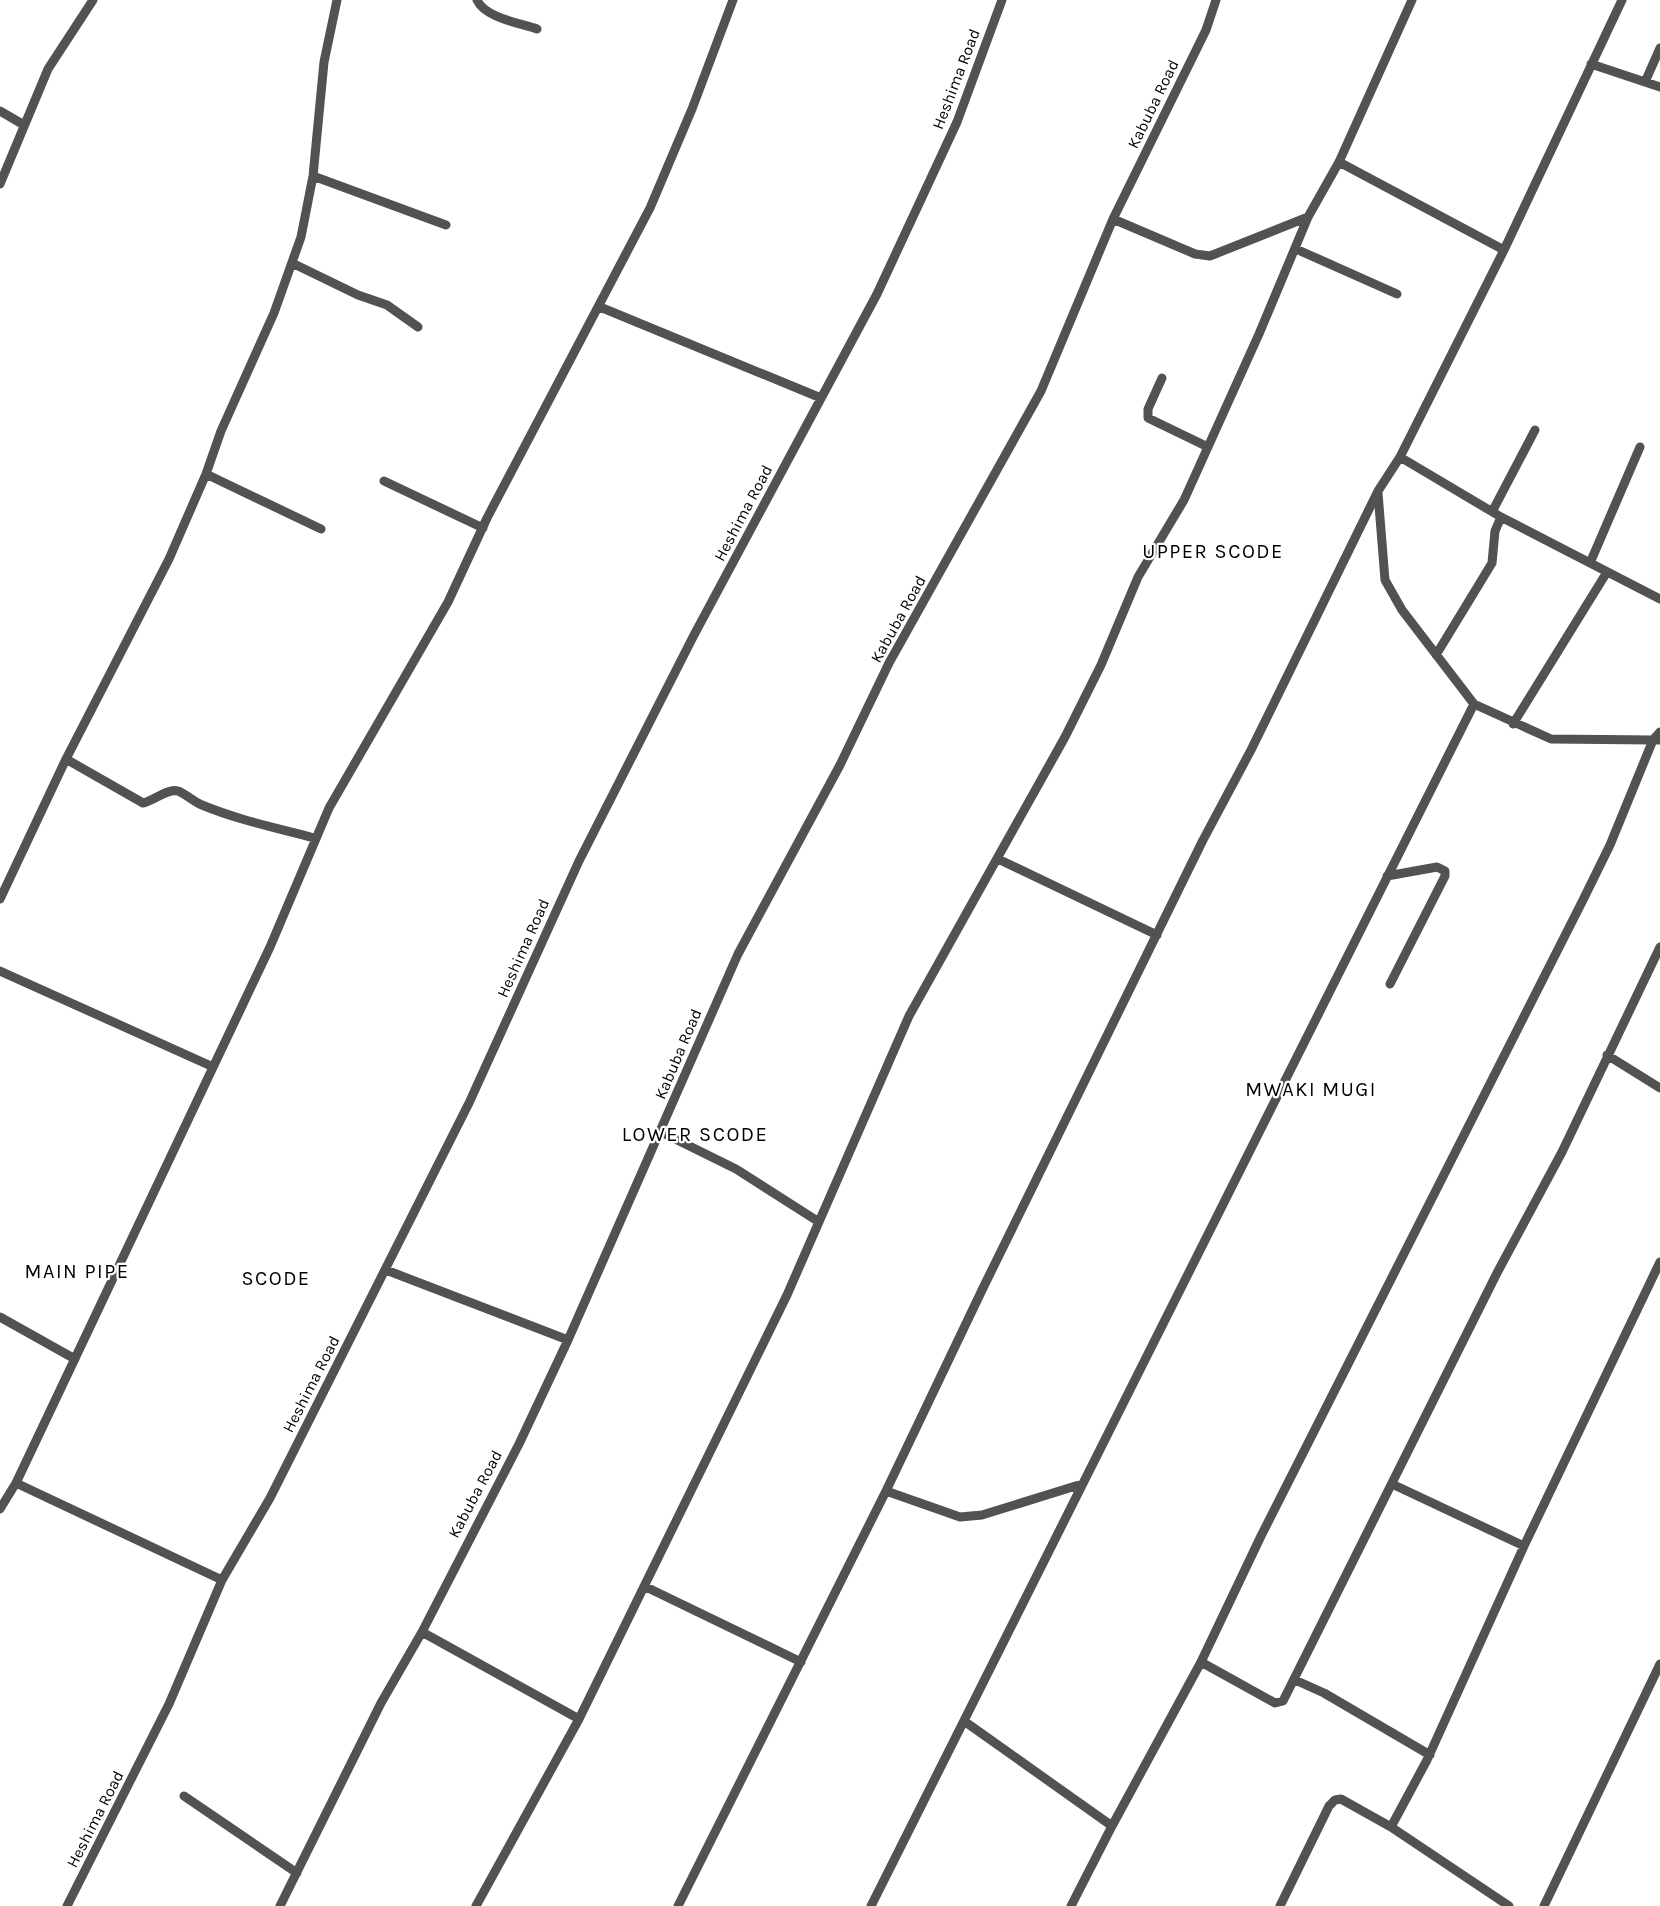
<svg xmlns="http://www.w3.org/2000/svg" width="1660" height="1906" viewBox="0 0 1660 1906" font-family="Karla,sans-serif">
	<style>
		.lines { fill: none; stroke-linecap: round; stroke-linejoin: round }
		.minor { stroke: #525252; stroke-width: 9 }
		.labels { text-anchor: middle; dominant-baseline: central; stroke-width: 4.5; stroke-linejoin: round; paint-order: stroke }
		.street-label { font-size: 16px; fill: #000; stroke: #fff }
		.quarter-label { font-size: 20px; letter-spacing: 1.5px; fill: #000; stroke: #fff }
	</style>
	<rect width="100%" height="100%" fill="#fff"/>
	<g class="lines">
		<!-- minor -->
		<path class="minor" d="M477 0C485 18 520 23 537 29
			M1591 64 1660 87
			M1645 82 1660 48
			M0 111 24 125
			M1339 162 1504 250
			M313 176 446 225
			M0 184 48 69 93 0
			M1113 219 1195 254 1210 256 1308 217
			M1296 249 1397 294
			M292 263 358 295 387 305 418 327
			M600 307 821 398
			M1162 378 1148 409V418L1208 447
			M1400 457 1501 517 1660 599
			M206 474 321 529
			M384 481 483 528
			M1378 493 1385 580 1402 610 1474 704 1551 739 1653 740 1660 732
			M1493 510 1535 430
			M1590 563 1640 447
			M1436 655 1492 563 1495 531 1501 517
			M1513 724 1607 572
			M66 759 143 803C154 801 167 788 178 791 186 794 194 802 202 805 238 820 277 828 314 838
			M998 859 1157 935
			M1387 876 1437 867 1445 871V876L1390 984
			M0 899 66 759 169 559 206 474 221 431 274 313 301 237 313 176 324 62 337 0
			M0 971 211 1066
			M1607 1055 1660 1088
			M661 1132 736 1169 819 1222
			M386 1270 568 1340
			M0 1317 75 1359
			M16 1483 222 1580
			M1392 1484 1524 1546
			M886 1491 960 1517 982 1515 1082 1484
			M0 1509 16 1483 270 947 329 808 448 602 487 518 650 208 692 109 733 0
			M644 1586 801 1662
			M422 1632 579 1719
			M1201 1662 1275 1703 1283 1701 1497 1273 1562 1152 1660 947
			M1295 1680 1324 1693 1430 1755
			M964 1721 1112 1826
			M184 1796 297 1873
			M1391 1827 1427 1760 1524 1546 1660 1262
			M67 1906 169 1704 222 1580 270 1498 469 1103 579 861 694 635 877 294 957 122 1002 0
			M280 1906 381 1703 422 1632 519 1444 568 1340 738 954 840 765 889 663 1041 391 1113 219 1206 30 1216 0
			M476 1906 579 1719 787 1295 909 1016 1065 737 1101 665 1138 577 1184 500 1259 334 1308 217 1339 162 1412 0
			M678 1906 886 1491 983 1288 1203 840 1251 750 1378 491 1400 457 1504 250 1622 0
			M871 1906 1474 704
			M1071 1906 1112 1826 1201 1662 1261 1536 1583 900 1610 845 1653 740H1660
			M1280 1906 1329 1806 1335 1800 1341 1799 1391 1827 1509 1906
			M1544 1906 1660 1664"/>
	</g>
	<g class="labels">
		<!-- street labels -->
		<g class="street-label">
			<text transform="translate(956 79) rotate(-69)">Heshima Road</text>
			<text transform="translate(1153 104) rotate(-64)">Kabuba Road</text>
			<text transform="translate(743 513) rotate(-62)">Heshima Road</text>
			<text transform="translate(898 619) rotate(-61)">Kabuba Road</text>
			<text transform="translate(523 948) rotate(-66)">Heshima Road</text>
			<text transform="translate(678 1054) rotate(-67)">Kabuba Road</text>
			<text transform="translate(311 1384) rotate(-63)">Heshima Road</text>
			<text transform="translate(475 1494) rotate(-62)">Kabuba Road</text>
			<text transform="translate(95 1819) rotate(-63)">Heshima Road</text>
		</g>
		<!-- quarter labels -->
		<g class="quarter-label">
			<text x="1213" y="551">UPPER SCODE</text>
			<text x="1311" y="1089">MWAKI MUGI</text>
			<text x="695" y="1134">LOWER SCODE</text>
			<text x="77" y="1271">MAIN PIPE</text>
			<text x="276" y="1278">SCODE</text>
		</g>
	</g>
</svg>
